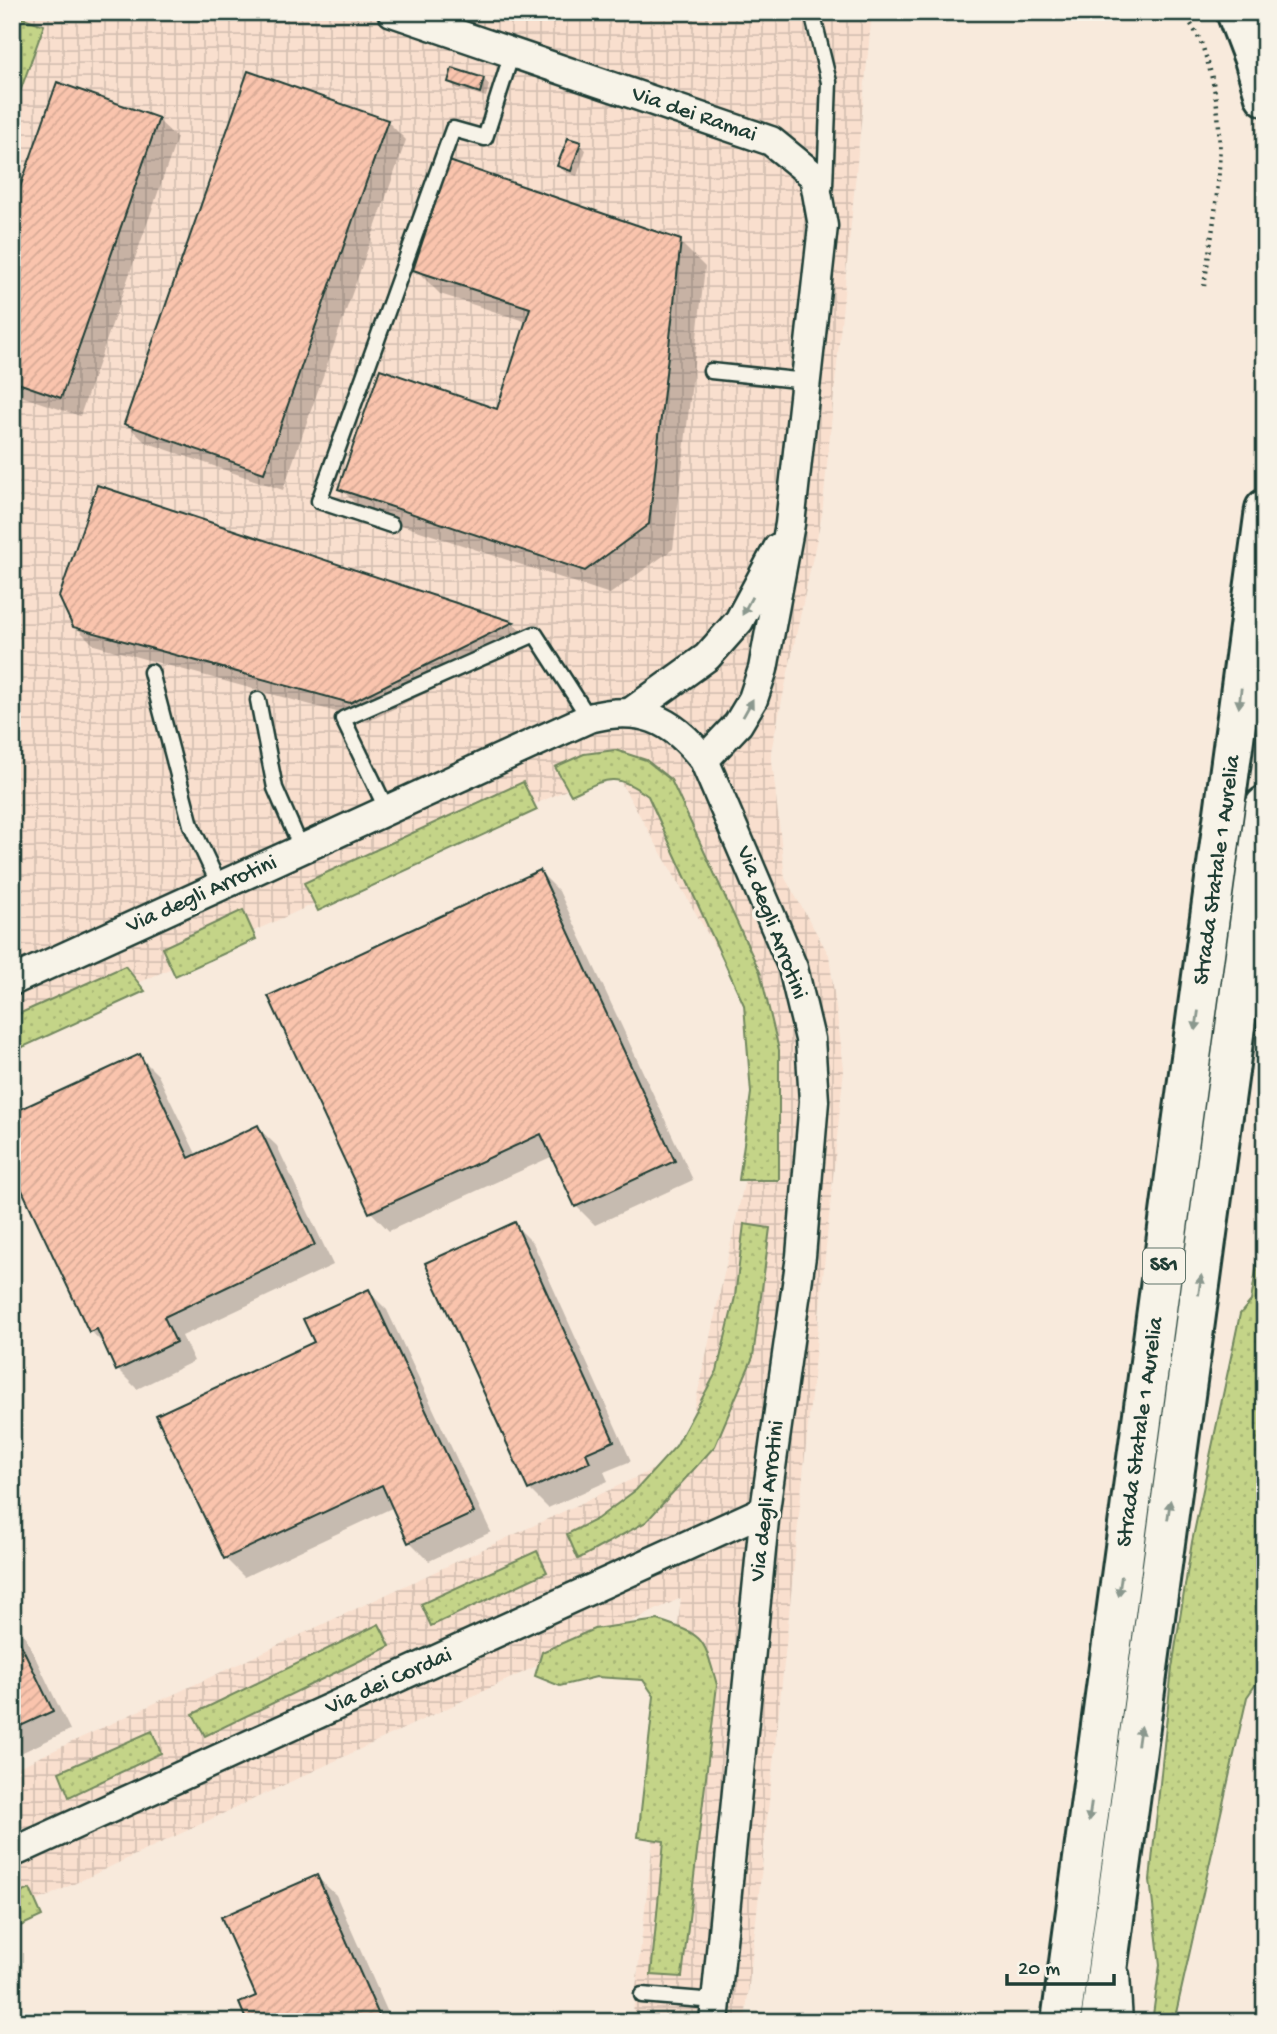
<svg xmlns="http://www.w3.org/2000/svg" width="1277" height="2034" viewBox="0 0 1277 2034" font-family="'Gochi Hand',sans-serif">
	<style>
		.industrial { fill: url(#industrial-grid) }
		.grass { fill: url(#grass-dots); stroke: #72885e; stroke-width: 2 }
		.shadow { fill: #0003 }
		.building { fill: url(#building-hatch); stroke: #1f3d34; stroke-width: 2 }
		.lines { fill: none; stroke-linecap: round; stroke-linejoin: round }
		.service-casing { stroke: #1f3d34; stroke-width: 19 }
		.minor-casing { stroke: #1f3d34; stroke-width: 33 }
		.trunk-casing { stroke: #1f3d34; stroke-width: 44 }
		.path { stroke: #1f3d34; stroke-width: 4.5; stroke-dasharray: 2 5; stroke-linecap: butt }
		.service { stroke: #f7f3e8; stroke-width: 14 }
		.minor { stroke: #f7f3e8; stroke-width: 28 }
		.trunk { stroke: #f7f3e8; stroke-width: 38 }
		.oneway { fill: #8b988e }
		.labels { text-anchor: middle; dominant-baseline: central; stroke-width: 7; stroke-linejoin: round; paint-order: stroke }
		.shield { fill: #f7f3e8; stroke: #60746a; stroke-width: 2 }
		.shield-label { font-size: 21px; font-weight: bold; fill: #1f3d34 }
		.street-label { font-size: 23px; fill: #1f3d34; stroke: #f7f3e8 }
	</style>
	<defs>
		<pattern id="industrial-grid" width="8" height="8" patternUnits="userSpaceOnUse" patternTransform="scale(1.75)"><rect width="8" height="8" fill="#f9dfce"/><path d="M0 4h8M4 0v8" fill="none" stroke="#d5c0b2"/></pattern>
		<pattern id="grass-dots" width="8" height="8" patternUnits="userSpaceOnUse" patternTransform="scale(1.75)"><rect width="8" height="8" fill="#c4d488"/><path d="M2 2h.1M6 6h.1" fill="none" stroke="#a8b776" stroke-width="1.8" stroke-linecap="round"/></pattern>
		<pattern id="building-hatch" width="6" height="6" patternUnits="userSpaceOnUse" patternTransform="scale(1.75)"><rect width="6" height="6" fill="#fac4ad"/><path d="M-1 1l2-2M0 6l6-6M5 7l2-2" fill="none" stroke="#d6a995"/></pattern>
	</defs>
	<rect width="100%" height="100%" fill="#f8eadc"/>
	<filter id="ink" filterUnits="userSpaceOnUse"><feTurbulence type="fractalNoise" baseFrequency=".0143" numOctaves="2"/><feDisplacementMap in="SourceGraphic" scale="14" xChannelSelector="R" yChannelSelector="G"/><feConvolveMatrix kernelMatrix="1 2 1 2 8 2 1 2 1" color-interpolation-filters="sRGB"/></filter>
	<g filter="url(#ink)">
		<!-- industrial -->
		<path class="industrial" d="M12 12H872L822 515 771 751 785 878 829 955 844 1068 785 1654 745 2022H632L681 1598 12 1913V1770L684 1455 758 1120 752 1011 613 769 12 1040Z"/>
		<!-- grass -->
		<path class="grass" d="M12 14 44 25 12 114Z
			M615 750 646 760 671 780 760 972 779 1050V1180H739L751 1093 744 1005 648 796C614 771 606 779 571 795L555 767 584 754Z
			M523 782 537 810 318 911 304 883Z
			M243 910 256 939 175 976 162 948Z
			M125 966 145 991 12 1052V1017Z
			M1265 1213V1671L1247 1697 1174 2022H1152L1160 1965 1150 1880 1172 1668 1192 1542 1240 1314 1251 1301Z
			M744 1224 770 1228 753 1357 715 1446 646 1522 578 1559 567 1534 597 1519 636 1490 676 1446 717 1371 735 1297Z
			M537 1551 547 1572 431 1626 421 1604Z
			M658 1620C706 1636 703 1637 717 1685L682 1977 651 1975 664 1841 638 1837 654 1696 643 1680 596 1677 560 1686 535 1676 542 1652 594 1629Z
			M379 1624 390 1646 205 1736 193 1714Z
			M152 1731 161 1753 69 1797 59 1772Z
			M30 1889 42 1916 12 1930V1897Z"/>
		<!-- shadow -->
		<path class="shadow" d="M484 79 489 85 486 97 456 88 450 82Z
			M158 120 177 138 80 416 12 393V215Z
			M387 121 406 140 283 490 145 442 126 424Z
			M580 144 586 150 577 176 565 172 559 166Z
			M680 242 705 267 673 549 610 594 365 513 340 488 498 411 527 322 440 294 415 269Z
			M98 487 513 623 531 641 369 721 94 645 74 625Z
			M540 872 559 891 693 1180 595 1225 576 1206 553 1156 389 1231 371 1212 270 997Z
			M139 1056 158 1075 197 1156 258 1128 277 1146 333 1265 182 1336 194 1361 137 1389 118 1370 107 1348 91 1331Z
			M514 1224 533 1243 631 1461 604 1472 608 1481 548 1508 529 1489Z
			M368 1291 387 1310 491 1532 429 1561 410 1542 394 1507 244 1577 225 1558Z
			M12 1609 70 1730 12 1757Z
			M317 1877 336 1895 392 2022H249L258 1997Z"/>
		<!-- building -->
		<path class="building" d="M452 68 484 78 480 93 448 82Z
			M248 71 388 120 264 473 124 424Z
			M57 82 159 118 61 398 12 381V210Z
			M568 138 581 142 571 171 557 166Z
			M449 161 681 240 649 524 585 571 338 489 380 369 497 409 530 308 413 270Z
			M97 485 514 622 350 703 73 627 59 597Z
			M540 870 675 1161 575 1207 541 1134 369 1213 268 996Z
			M140 1054 189 1158 258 1125 315 1245 164 1317 176 1342 116 1371 97 1329 89 1332 12 1169V1113Z
			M515 1222 614 1441 586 1453 590 1462 528 1490 425 1263Z
			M369 1289 474 1513 408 1543 382 1485 224 1559 156 1415 314 1342 303 1319Z
			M12 1626 53 1711 12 1730Z
			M317 1875 382 2022H247L239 2003 256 1996 221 1917Z"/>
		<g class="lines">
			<!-- service casing -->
			<g class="service-casing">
				<path id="service" d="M812 12 829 82 825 186
					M711 371 806 381
					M391 525 319 501 453 129 485 138 512 53
					M151 672 191 825 220 887
					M258 700 275 788 302 850
					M387 810 343 719 535 634 589 718
					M1122 1974 1125 2022
					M642 1995 716 2001"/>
			</g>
			<!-- minor casing -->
			<g class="minor-casing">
				<path id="minor" d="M392 12 771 141 814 176 823 226 790 524 763 669 753 699 738 724 704 760
					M631 712 707 657 739 621 778 548
					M12 981 589 718C640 705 672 718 704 760L793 968 810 1039 814 1101 801 1256 765 1510 714 2022
					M12 1853 765 1510"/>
			</g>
			<!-- trunk casing -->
			<g class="trunk-casing">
				<path id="trunk" d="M1236 12 1254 59 1265 96
					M1061 2022 1265 509
					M1100 2022 1265 806"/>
			</g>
			<!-- path -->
			<path class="path" d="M1184 12C1191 25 1200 37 1204 51 1232 130 1216 206 1204 286"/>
			<!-- service -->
			<use href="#service" class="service"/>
			<!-- minor -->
			<use href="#minor" class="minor"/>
			<!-- trunk -->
			<use href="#trunk" class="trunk"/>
		</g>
		<!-- one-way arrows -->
		<defs><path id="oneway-solid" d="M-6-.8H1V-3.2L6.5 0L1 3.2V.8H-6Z" transform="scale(1.75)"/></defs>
		<g class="oneway">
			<use href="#oneway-solid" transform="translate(747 606) rotate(118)"/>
			<use href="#oneway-solid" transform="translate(1240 698) rotate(97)"/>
			<use href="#oneway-solid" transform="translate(748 708) rotate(-61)"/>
			<use href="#oneway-solid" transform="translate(1197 1021) rotate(98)"/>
			<use href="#oneway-solid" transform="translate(1200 1285) rotate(-82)"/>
			<use href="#oneway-solid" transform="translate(1169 1510) rotate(-82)"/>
			<use href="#oneway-solid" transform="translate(1120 1586) rotate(98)"/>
			<use href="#oneway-solid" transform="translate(1139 1736) rotate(-82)"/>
			<use href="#oneway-solid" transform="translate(1090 1812) rotate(98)"/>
		</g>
	</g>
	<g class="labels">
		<!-- shield labels -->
		<rect class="shield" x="1143" y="1248.5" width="42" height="35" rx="5"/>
		<g class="shield-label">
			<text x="1164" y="1266">SS1</text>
		</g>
		<!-- street labels -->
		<g class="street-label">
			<text transform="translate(694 115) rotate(19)">Via dei Ramai</text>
			<text transform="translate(1218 870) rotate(-82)">Strada Statale 1 Aurelia</text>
			<text transform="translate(202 895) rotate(-24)">Via degli Arrotini</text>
			<text transform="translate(771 923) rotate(69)">Via degli Arrotini</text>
			<text transform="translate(1141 1432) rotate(-82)">Strada Statale 1 Aurelia</text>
			<text transform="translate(768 1501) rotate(-83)">Via degli Arrotini</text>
			<text transform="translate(389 1682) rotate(-24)">Via dei Cordai</text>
		</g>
	</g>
	<!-- margin -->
	<rect width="1277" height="2034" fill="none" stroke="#f7f3e8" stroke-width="42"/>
	<rect x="21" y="21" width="1235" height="1992" fill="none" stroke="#1f3d34" stroke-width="2.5" filter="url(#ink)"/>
	<!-- scale -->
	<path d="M1007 1974v10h107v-10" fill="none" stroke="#1f3d34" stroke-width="3.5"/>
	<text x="1018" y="1974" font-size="21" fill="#1f3d34" stroke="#f7f3e8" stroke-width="5" paint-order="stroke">20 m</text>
</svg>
